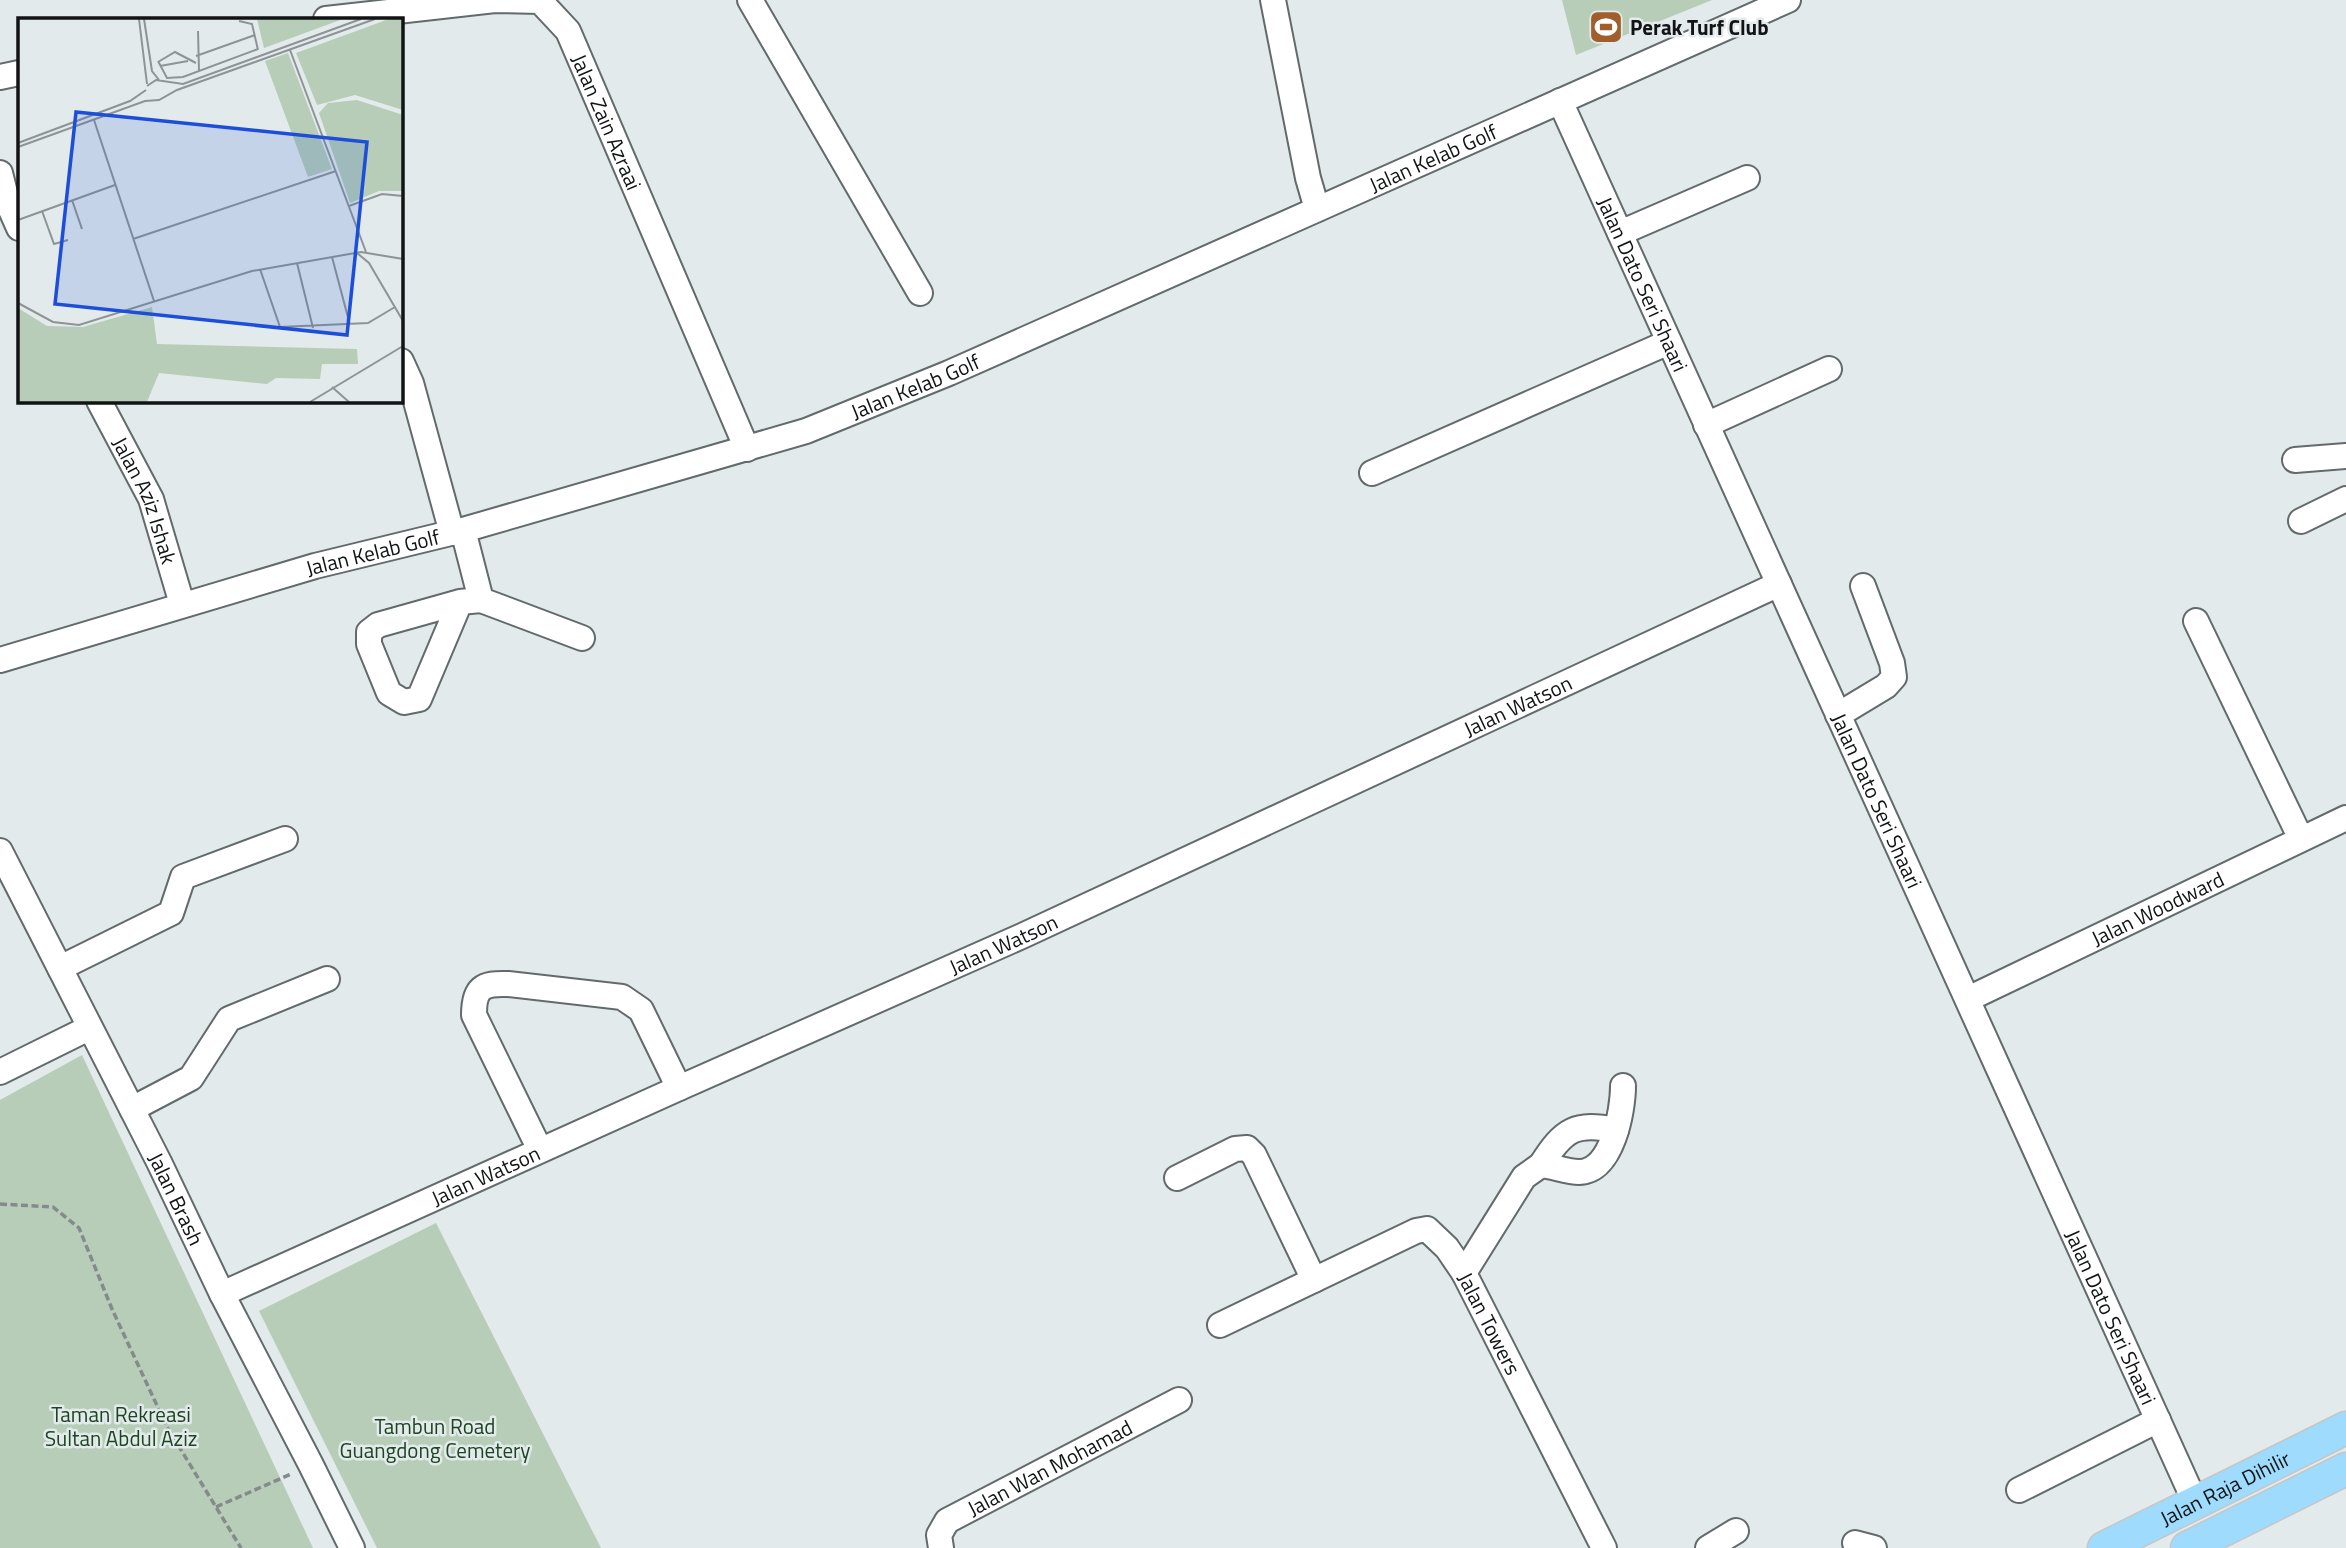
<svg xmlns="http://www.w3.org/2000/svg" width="2346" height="1548" viewBox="0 0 2346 1548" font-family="'Titillium Web',sans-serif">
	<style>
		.green { fill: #b7cdb7 }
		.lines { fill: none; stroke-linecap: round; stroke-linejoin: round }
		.minor-casing { stroke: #626a6b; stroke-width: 28 }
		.major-casing { stroke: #c6c6c7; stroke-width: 35 }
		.path { stroke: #858a8b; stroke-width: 3.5; stroke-dasharray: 7 3.5; stroke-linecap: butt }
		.minor { stroke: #fff; stroke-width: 24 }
		.major { stroke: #9edbfd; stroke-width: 32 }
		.labels { text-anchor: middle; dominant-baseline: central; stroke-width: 5; stroke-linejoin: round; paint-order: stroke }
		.poi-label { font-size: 21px; font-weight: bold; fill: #111314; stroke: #e2eaeb; text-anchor: start }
		.street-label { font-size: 21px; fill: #111314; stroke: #e2eaeb }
		.park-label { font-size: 21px; fill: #1d4520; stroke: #e2eaeb }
		.inset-road { fill: none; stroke: #8e9495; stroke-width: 2 }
		.view { fill: #1d4ed8; fill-opacity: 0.15; stroke: #1d4ed8; stroke-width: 3.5 }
		.inset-edge { fill: none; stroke: #111314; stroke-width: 3.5 }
	</style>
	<rect width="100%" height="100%" fill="#e2eaeb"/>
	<!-- green -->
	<path class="green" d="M1562 0H1712L1576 55Z
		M82 1055 313 1548H0V1100Z
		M436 1223 601 1548H377L259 1311Z"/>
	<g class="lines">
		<!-- minor casing -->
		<g class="minor-casing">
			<g id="minor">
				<path d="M750 0 920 293"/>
				<path d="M1273 0 1308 178 1317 209"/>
				<path id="s1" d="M326 19 495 0 540 1 568 31 747 449"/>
				<path d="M0 77 19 73"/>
				<path id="s2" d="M1560 101 2195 1502"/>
				<path d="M0 173 7 201 19 228"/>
				<path d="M1620 233 1747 178"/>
				<path d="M401 361 411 383 452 533"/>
				<path id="s3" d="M99 401 151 499 182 604"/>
				<path d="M1706 425 1829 369"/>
				<path d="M2295 460 2346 456"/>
				<path d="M1372 473 1669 342"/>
				<path d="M2301 521 2346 499"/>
				<path d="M463 530 481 600 582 638"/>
				<path d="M460 602 378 625 369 632V644L389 693 404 702 419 699 460 602 481 600"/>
				<path d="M2196 621 2301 839"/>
				<path id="s4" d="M0 660 315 566 463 530 806 431 949 373 1788 0"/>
				<path d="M1838 715 1886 686 1894 677 1892 663 1863 586"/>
				<path id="s5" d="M0 851 159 1162 222 1294 311 1465 352 1548"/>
				<path d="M60 968 171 913 183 877 285 839"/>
				<path id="s6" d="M1968 999 2346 818"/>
				<path d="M0 1072 89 1028"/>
				<path d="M132 1109 191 1078 229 1019 327 979"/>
				<path d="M540 1150 474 1015C474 988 482 983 508 984L622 997 641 1010 679 1088"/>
				<path d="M1541 1165C1564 1129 1575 1122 1616 1130"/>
				<path d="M1177 1178 1235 1149 1247 1148 1254 1155 1314 1280"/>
				<path d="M1464 1273 1524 1177 1541 1165C1553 1166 1567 1172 1579 1172 1612 1172 1623 1111 1623 1086"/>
				<path id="s7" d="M222 1294 679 1088 1022 936 1779 584"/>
				<path id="s8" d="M1220 1325 1416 1231 1427 1229 1447 1248 1464 1273 1604 1548"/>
				<path d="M2019 1490 2158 1420"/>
				<path d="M1855 1543 1874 1548"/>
				<path id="s9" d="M941 1548 939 1535 947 1521 1179 1400"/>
				<path d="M1708 1548 1736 1531"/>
			</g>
		</g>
		<!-- major casing -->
		<g class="major-casing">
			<g id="major">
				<path id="s10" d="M2104 1548 2346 1428"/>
				<path d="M2187 1548 2346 1469"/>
			</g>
		</g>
		<!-- path -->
		<path class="path" d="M0 1204 53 1207 79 1228 112 1309 167 1427 241 1548
			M216 1507 291 1474"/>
		<!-- minor -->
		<use href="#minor" class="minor"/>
		<!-- major -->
		<use href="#major" class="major"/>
	</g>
	<!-- icons -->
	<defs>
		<g id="stadium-square" transform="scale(1.75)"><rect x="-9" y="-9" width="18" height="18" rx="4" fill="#a15e2d" stroke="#e2eaeb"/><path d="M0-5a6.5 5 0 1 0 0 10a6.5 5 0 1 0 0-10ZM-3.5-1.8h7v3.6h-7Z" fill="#fff"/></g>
	</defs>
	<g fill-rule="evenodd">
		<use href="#stadium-square" x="1606" y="27"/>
	</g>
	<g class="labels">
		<!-- poi labels -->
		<g class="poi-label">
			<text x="1630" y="27">Perak Turf Club</text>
		</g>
		<!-- street labels -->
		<g class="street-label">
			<text stroke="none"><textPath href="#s1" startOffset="355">Jalan Zain Azraai</textPath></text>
			<text stroke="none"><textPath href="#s4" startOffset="1522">Jalan Kelab Golf</textPath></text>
			<text stroke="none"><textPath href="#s2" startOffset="201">Jalan Dato Seri Shaari</textPath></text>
			<text stroke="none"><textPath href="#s4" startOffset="956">Jalan Kelab Golf</textPath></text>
			<text stroke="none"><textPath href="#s3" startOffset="110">Jalan Aziz Ishak</textPath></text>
			<text stroke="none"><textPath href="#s4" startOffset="388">Jalan Kelab Golf</textPath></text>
			<text stroke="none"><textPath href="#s7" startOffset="1423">Jalan Watson</textPath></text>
			<text stroke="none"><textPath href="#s2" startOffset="768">Jalan Dato Seri Shaari</textPath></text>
			<text stroke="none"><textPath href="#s6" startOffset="210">Jalan Woodward</textPath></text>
			<text stroke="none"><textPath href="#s7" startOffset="856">Jalan Watson</textPath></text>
			<text stroke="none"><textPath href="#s7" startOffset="289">Jalan Watson</textPath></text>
			<text stroke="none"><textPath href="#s5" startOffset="390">Jalan Brash</textPath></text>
			<text stroke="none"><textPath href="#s2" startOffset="1335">Jalan Dato Seri Shaari</textPath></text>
			<text stroke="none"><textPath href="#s8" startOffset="343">Jalan Towers</textPath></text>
			<text stroke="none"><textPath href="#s9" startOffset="145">Jalan Wan Mohamad</textPath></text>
			<text stroke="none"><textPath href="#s10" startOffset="135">Jalan Raja Dihilir</textPath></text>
		</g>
		<!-- park labels -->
		<g class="park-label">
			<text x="121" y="1414">Taman Rekreasi<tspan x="121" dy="24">Sultan Abdul Aziz</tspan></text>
			<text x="435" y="1426">Tambun Road<tspan x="435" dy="24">Guangdong Cemetery</tspan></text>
		</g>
	</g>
	<!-- overview -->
	<g transform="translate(18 18)">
		<rect width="385" height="385" fill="#e2eaeb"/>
		<path d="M239 1H325L246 30ZM371 1H385V92L337 77 299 87 278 35ZM270 35 314 151 290 159 247 43ZM339 82 385 97V173H361L332 185 301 95 310 85ZM134 289 139 326 339 331 340 346H304L302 361 258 360 249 366 141 355 129 384H0V290L29 308 65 309Z" fill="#b7cdb7"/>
		<path class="inset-road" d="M121 1 129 66M126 1 134 53 141 62M221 3 234 6 240 32M180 13 181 53M272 32 348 234M178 38 237 17M140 43 149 60 165 59 240 31M140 44 157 34 178 45M142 48 170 43M129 68 138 62 165 66 343 1M76 102 136 283M0 125 112 83 128 72M0 129 127 83 141 82 159 72 357 1M54 182 64 211M331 188 364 176 385 178M24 193 36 226 50 222M0 202 97 167M115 221 318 153M339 235 351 245 385 303M314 239 332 307M279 245 295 310M242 251 262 309 350 305 377 289M0 285 35 304 61 307 234 253 343 234 385 241M314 369 331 384M292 384 385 328"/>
		<path class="view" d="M58 94 349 124 329 317 37 286Z"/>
		<rect width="385" height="385" class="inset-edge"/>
	</g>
</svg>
